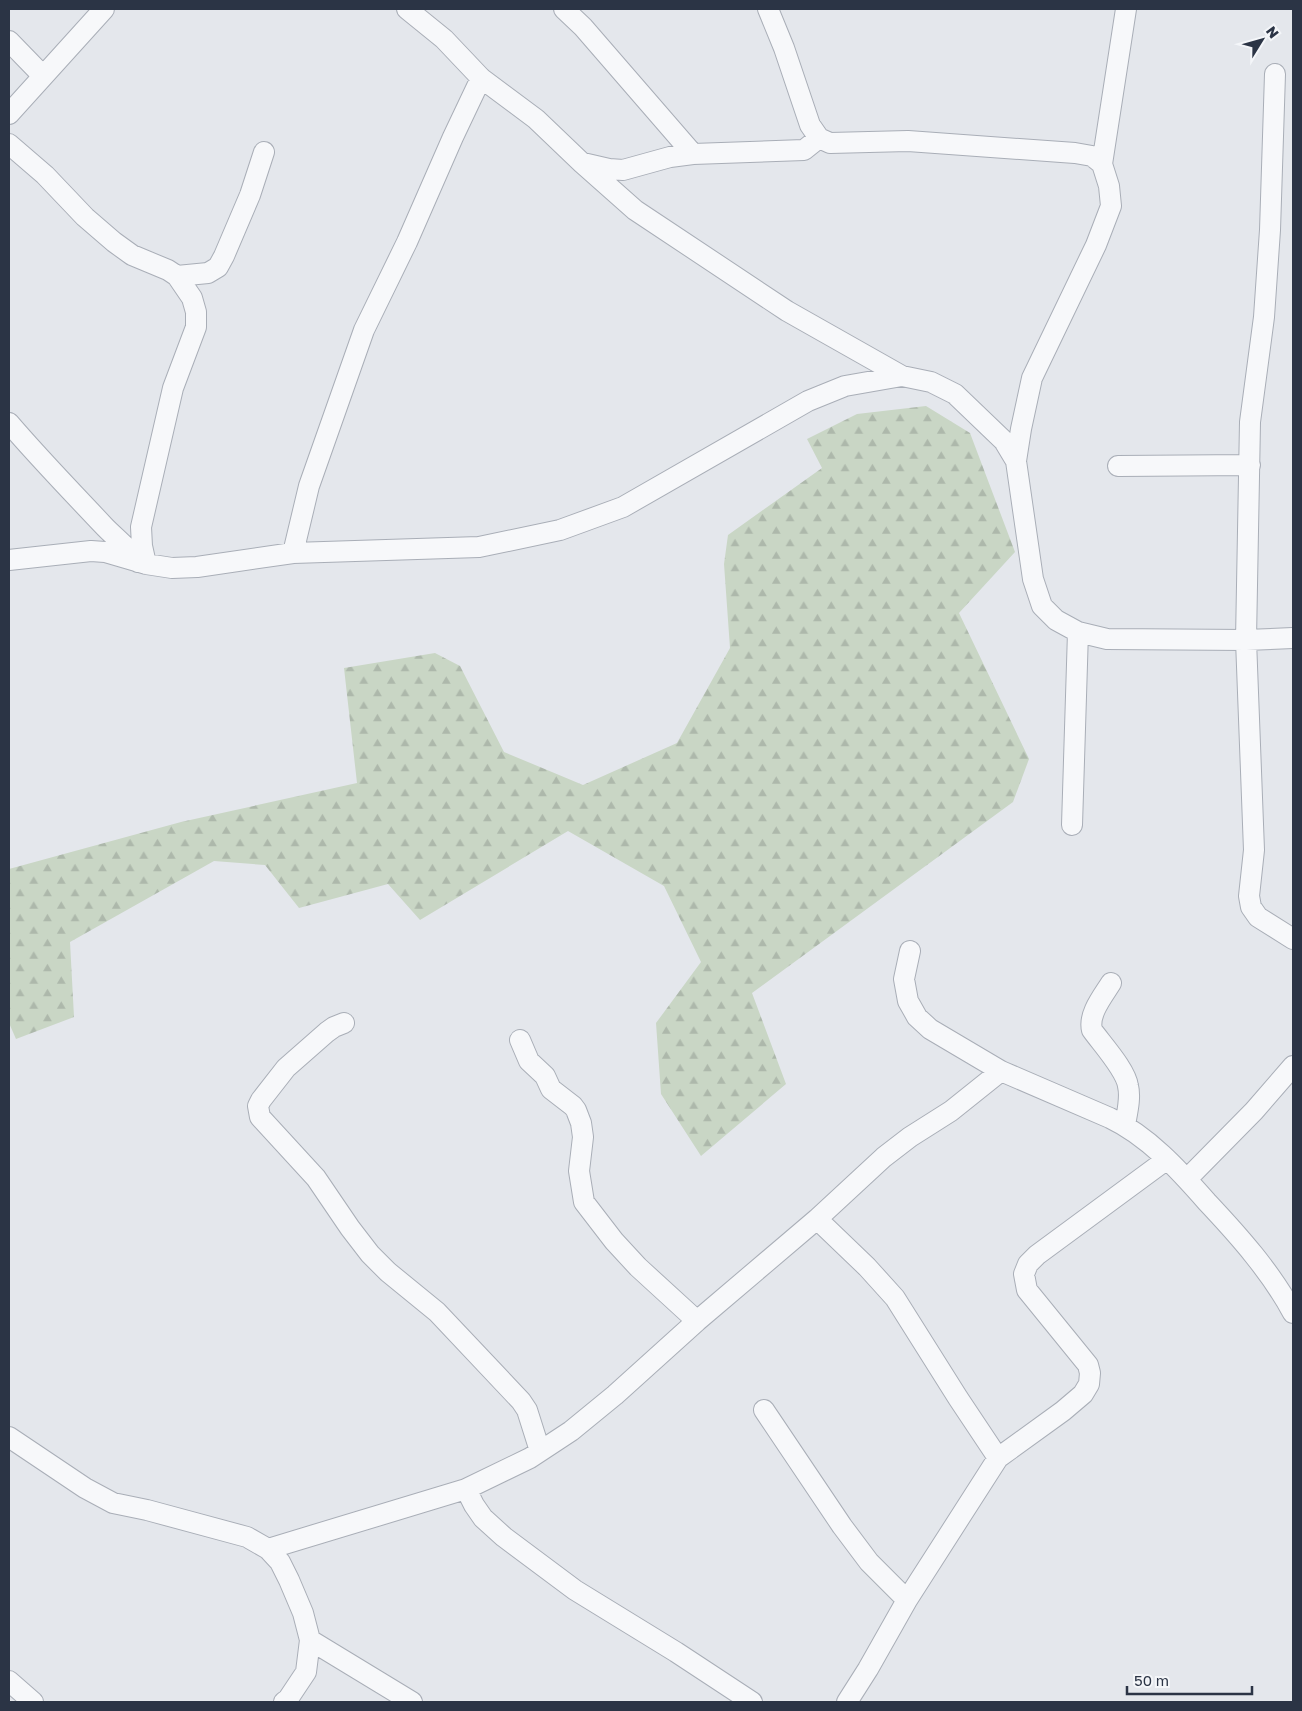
<svg xmlns="http://www.w3.org/2000/svg" width="1302" height="1711" viewBox="0 0 1302 1711" font-family="'Golos Text',sans-serif">
	<style>
		.forest { fill: url(#forest-firs) }
		.lines { fill: none; stroke-linecap: round; stroke-linejoin: round }
		.minor-casing { stroke: #a9aeb7; stroke-width: 22 }
		.minor { stroke: #f7f8fa; stroke-width: 20 }
	</style>
	<defs>
		<pattern id="forest-firs" width="22" height="20" patternUnits="userSpaceOnUse" patternTransform="scale(1.25)"><rect width="22" height="20" fill="#c9d6c5"/><path d="M5 1l3.5 6h-7zM16 11l3.5 6h-7z" fill="#adb8ab"/></pattern>
	</defs>
	<rect width="100%" height="100%" fill="#e4e7ec"/>
	<!-- forest -->
	<path class="forest" d="M926 406 970 433 1015 552 959 613 1029 759 1013 802 752 993 786 1084 701 1156 661 1094 656 1023 701 962 664 886 568 831 420 920 388 884 299 908 265 865 214 861 70 942 74 1017 16 1039 9 1023V869L181 822 357 783 344 668 435 653 460 666 504 752 583 785 677 743 730 648 724 564 728 535 822 468 807 439 857 414Z"/>
	<g class="lines">
		<!-- minor casing -->
		<g class="minor-casing">
			<path id="minor" d="M407 9 444 39 481 78 536 119 582 163 635 210 787 311 902 376
				M564 9 583 27 693 154
				M768 9 784 48 810 125 819 138 830 143 908 141 1075 153 1092 156 1102 164 1109 186 1111 206 1096 245 1032 378 1021 429 1016 461 1033 579 1042 606 1056 620 1078 632 1107 639 1246 640 1293 638
				M9 41 43 76
				M1275 74 1270 230 1264 317 1250 422 1246 640 1254 850 1249 896 1251 907 1258 917 1293 939
				M9 114 104 9
				M9 144 45 175 85 217 114 242 132 255 168 270 177 276 192 298 196 312V327L173 388 141 527 142 546 146 564
				M583 163 609 169 623 170 670 157 693 154 804 150 819 138
				M1102 164 1126 9
				M177 276 208 273 218 267 224 256 250 195 264 152
				M9 423C39 458 71 491 103 525 115 538 129 547 138 562
				M1118 466 1250 465
				M293 553 309 486 364 330 407 242 453 137 481 78
				M9 560 91 551 105 552 146 564 172 568 197 567 293 553 479 547 560 530 623 507 808 401 845 386 902 376 931 382 955 394 1004 441 1016 461
				M1072 825 1078 632
				M910 951 904 979 908 1001 917 1017 930 1029 1001 1071 1110 1118C1148 1136 1179 1170 1207 1202 1239 1236 1271 1272 1293 1313
				M1111 983C1103 996 1088 1014 1092 1030 1102 1044 1126 1070 1128 1086 1131 1098 1127 1113 1125 1125
				M344 1023 334 1027 327 1032 286 1068 261 1100 258 1106 260 1117 316 1178 350 1228 370 1254 388 1272 437 1312 521 1401 527 1410 540 1451
				M520 1040 529 1061 545 1076 551 1089 573 1106 576 1110 581 1123 583 1137 579 1171 584 1202 614 1241 638 1267 697 1321
				M1187 1179 1254 1111 1293 1066
				M817 1219 867 1267 895 1298 958 1398 998 1458
				M764 1410 842 1526 869 1562 907 1600
				M9 1437 85 1488 113 1503 147 1510 247 1537 268 1549 280 1562 289 1580 303 1613 310 1640 306 1672 288 1699 284 1702
				M466 1489 474 1505 483 1518 504 1537 575 1590 676 1652 752 1702
				M268 1549 466 1489 530 1458 571 1431 615 1395 697 1321 817 1219 884 1157 910 1137 951 1111 1001 1071
				M310 1640 412 1702
				M9 1681 33 1702
				M847 1702 868 1669 907 1600 998 1458 1063 1411 1083 1394 1089 1384 1090 1373 1088 1365 1027 1290 1024 1274 1028 1264 1037 1255 1166 1160"/>
		</g>
		<!-- minor -->
		<use href="#minor" class="minor"/>
	</g>
	<!-- border -->
	<rect width="1302" height="1711" fill="none" stroke="#2b3445" stroke-width="20"/>
	<!-- north arrow -->
	<g transform="translate(1262 40) rotate(53)" stroke="#f4f6f9" stroke-width="4" paint-order="stroke">
	<path d="M0-4L9 19L0 12L-9 19Z" fill="#2b3445"/>
	<text y="-8" font-size="14" font-weight="bold" text-anchor="middle" fill="#2b3445">N</text>
	</g>
	<!-- scale -->
	<path d="M1127 1686v8h125v-8" fill="none" stroke="#2b3445" stroke-width="2.5"/>
	<text x="1134" y="1686" font-size="15" fill="#2b3445" stroke="#f4f6f9" stroke-width="4" paint-order="stroke">50 m</text>
</svg>
